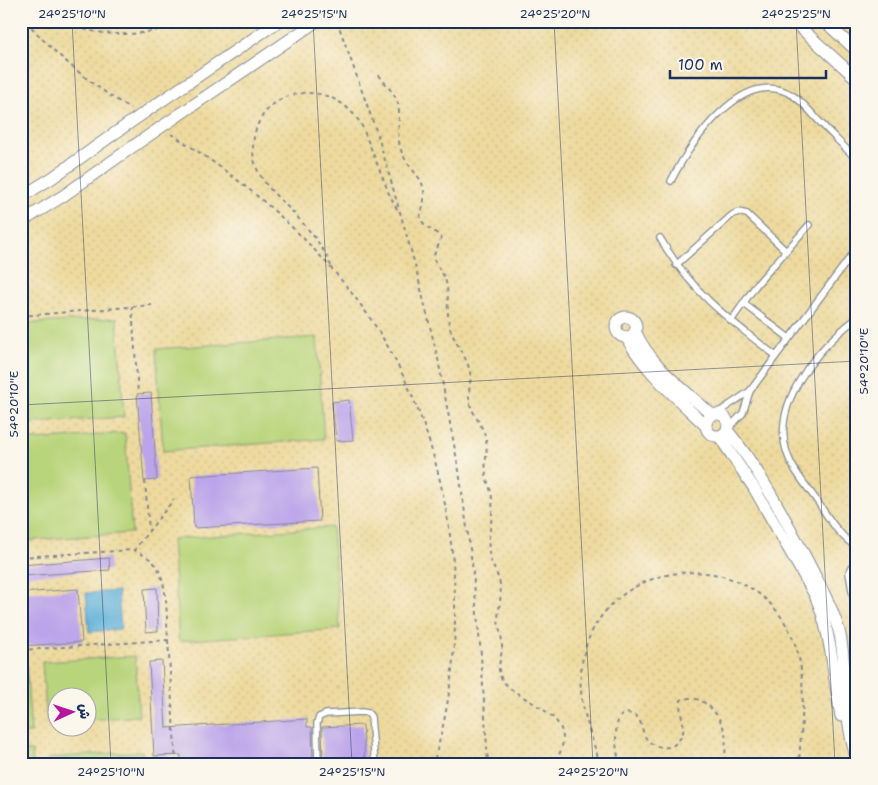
<svg xmlns="http://www.w3.org/2000/svg" width="878" height="785" viewBox="0 0 878 785" font-family="'Shantell Sans','Playpen Sans Arabic',sans-serif">
	<style>
		.sand { fill: url(#sand-dots); stroke: #84847e; fill-rule: evenodd }
		.garden { fill: #b9d57b; stroke: #6a826c }
		.water { fill: #5cafd8; stroke: #3c6f9b }
		.building { fill: #bca4ea }
		.lines { fill: none; stroke-linecap: round; stroke-linejoin: round }
		.service-casing { stroke: #848a92; stroke-width: 8 }
		.minor-casing { stroke: #848a92; stroke-width: 13 }
		.path { stroke: #848a92; stroke-width: 2; stroke-dasharray: 4 4; stroke-linecap: butt }
		.service { stroke: #fff; stroke-width: 5.5 }
		.minor { stroke: #fff; stroke-width: 11 }
		.minor-bridge-casing { stroke: #848a92; stroke-width: 13; stroke-linecap: butt }
		.minor-bridge { stroke: #fff; stroke-width: 11 }
		.ticks { fill: none; stroke: #1b2f5e; stroke-width: 1; stroke-opacity: 0.45 }
		.neatline { fill: none; stroke: #1b2f5e; stroke-width: 2 }
		.ticks-label { font-size: 12px; text-anchor: middle; fill: #1b2f5e }
	</style>
	<defs>
		<pattern id="sand-dots" width="8" height="8" patternUnits="userSpaceOnUse" patternTransform="scale(1.25)"><rect width="8" height="8" fill="#eeda9e"/><path d="M2 2h.1M6 6h.1" fill="none" stroke="#ccbb8a" stroke-width="1.8" stroke-linecap="round"/></pattern>
	</defs>
	<rect width="100%" height="100%" fill="#fbf7ec"/>
	<filter id="ink" filterUnits="userSpaceOnUse"><feTurbulence type="fractalNoise" baseFrequency=".02" numOctaves="2"/><feDisplacementMap in="SourceGraphic" scale="10" xChannelSelector="R" yChannelSelector="G"/><feConvolveMatrix kernelMatrix="1 2 1 2 8 2 1 2 1" color-interpolation-filters="sRGB"/></filter>
	<filter id="wash" filterUnits="userSpaceOnUse"><feTurbulence type="fractalNoise" baseFrequency=".0096" numOctaves="4" result="noise"/><feDisplacementMap in="SourceGraphic" scale="20" xChannelSelector="R" yChannelSelector="G"/><feGaussianBlur stdDeviation="1.12" result="paint"/><feColorMatrix in="noise" values="0 0 0 0 0 0 0 0 0 0 0 0 0 0 0 0 0 1.4 0 .05"/><feComposite in="paint" operator="in"/></filter>
	<g filter="url(#wash)">
		<rect width="100%" height="100%" fill="#ede4c6"/>
		<!-- sand -->
		<path class="sand" d="M21 21H857V764H21ZM58 698H88V728H58Z"/>
		<!-- garden -->
		<path class="garden" d="M117 318 124 417 21 424V324Z
			M317 337 324 439 163 451 156 349Z
			M125 433 132 533 21 541V441Z
			M332 527 340 629 179 641 172 539Z
			M135 656 139 716 88 720V698H58L57 722 47 723 42 662Z
			M21 662H26L31 733H21Z
			M21 751H32L33 764H21Z
			M142 751 143 764H49V758Z"/>
		<!-- water -->
		<path class="water" d="M118 591 121 629 89 632 86 593Z"/>
		<g id="blocks">
			<!-- building -->
			<path class="building" d="M151 393 157 480 144 481 137 394Z
				M349 400 353 440 336 441 332 402Z
				M317 468 320 521 194 528 191 476Z
				M109 558 110 570 21 576V565Z
				M157 588 158 631 146 632 144 589Z
				M78 589 82 642 21 646V593Z
				M162 661 166 728 307 719V727H312L313 764H181V755L154 756 149 662Z
				M363 725 365 764H323L322 727Z"/>
		</g>
	</g>
	<g filter="url(#ink)">
		<use href="#blocks" fill-opacity="0" stroke="#848a92" stroke-width="1"/>
		<g class="lines">
			<!-- service casing -->
			<g class="service-casing">
				<path id="service" d="M671 181C690 144 742 65 792 95 802 101 809 110 817 119 830 133 844 146 857 160
					M660 238C692 293 727 318 776 356
					M676 265 732 215 738 212 747 214 786 251
					M743 303 789 338
					M857 318C820 346 770 402 787 453 792 469 805 484 815 498 827 515 838 536 857 547
					M731 321 757 284 809 225
					M716 414 750 391 857 248
					M728 429 743 413 750 391
					M857 564 852 567 849 573 857 620
					M318 764 317 723 319 717 326 714 362 712 368 713 371 717 375 764"/>
			</g>
			<!-- minor casing -->
			<g class="minor-casing">
				<path id="minor" d="M793 21 857 79
					M824 21 857 51
					M157 104 279 21
					M170 121 317 21
					M21 197 52 178 118 131
					M21 222 63 196 135 145
					M616 327a10 10 0 1 1 20 0a10 10 0 1 1-20 0Z
					M635 331C650 366 685 390 712 415
					M626 337C647 373 677 398 706 426
					M706 425a11 11 0 1 1 22 0a11 11 0 1 1-22 0Z
					M727 430C760 470 784 517 808 562 820 586 834 610 840 635 848 676 843 719 857 759
					M719 436 754 488 815 595C832 633 833 676 841 716"/>
			</g>
			<!-- path -->
			<path class="path" d="M26 21C56 56 92 85 131 109
				M61 21C102 39 144 38 185 21
				M337 21 378 136 414 261 438 359 459 471 472 563 481 655 488 764
				M379 75C385 84 395 93 398 104 401 117 396 131 400 147 409 178 434 174 420 217 426 231 434 228 441 238 440 245 433 252 434 259 436 267 444 273 446 282 450 298 445 314 451 331 456 345 467 357 470 372 472 380 468 389 469 398 470 412 482 423 485 436 489 449 484 461 486 474 487 483 492 491 492 500 494 517 487 535 489 552 490 564 498 573 500 584 502 596 499 606 498 618 498 627 502 635 502 644 503 658 494 668 503 681 517 700 564 710 563 740 562 750 559 757 552 764
				M171 134C245 180 312 238 363 308 454 434 478 617 433 764
				M331 266C324 248 312 233 299 219 280 197 252 180 253 147 255 85 333 74 362 126L390 196 398 211
				M132 306 138 394
				M21 316 152 305
				M145 481 149 530
				M21 557 134 550 174 499
				M168 640 176 764
				M21 650 168 640C166 619 169 580 154 563 149 557 141 554 134 550
				M600 764C591 734 578 703 581 672 590 556 756 534 795 644 808 680 801 726 799 764
				M620 764C616 754 609 703 634 715 647 721 636 743 662 747 667 748 672 747 676 743 692 729 677 716 681 700 701 691 721 715 725 733 727 743 724 754 726 764"/>
			<!-- service -->
			<use href="#service" class="service"/>
			<!-- minor -->
			<use href="#minor" class="minor"/>
			<!-- minor-bridge casing -->
			<g class="minor-bridge-casing">
				<path id="minor-bridge" d="M118 131 157 104
					M135 145 170 121"/>
			</g>
			<!-- minor-bridge -->
			<use href="#minor-bridge" class="minor-bridge"/>
		</g>
	</g>
	<!-- ticks -->
	<path class="ticks" d="M72 21 111 764M313 21 352 764M554 21 593 764M796 21 835 764M21 405 857 361"/>
	<!-- margin -->
	<rect width="878" height="785" fill="none" stroke="#fbf7ec" stroke-width="55"/>
	<!-- north arrow -->
	<g transform="translate(72 712) rotate(87)"><circle r="24" fill="#fbf7ec" stroke="#a1a7b3"/>
	<path d="M0-4L9 19L0 12L-9 19Z" fill="#b5179e"/>
	<text y="-8" font-size="14" font-weight="bold" text-anchor="middle" fill="#1b2f5e">ش</text>
	</g>
	<!-- scale -->
	<path d="M670 70v8h156v-8" fill="none" stroke="#1b2f5e" stroke-width="2.5"/>
	<text x="678" y="70" font-size="15" fill="#1b2f5e" stroke="#fbf7ec" stroke-width="4" paint-order="stroke">100 m</text>
	<rect x="28" y="28" width="822" height="730" class="neatline"/>
	<g class="ticks-label">
		<text x="72" y="18">24°25'10"N</text>
		<text x="314" y="18">24°25'15"N</text>
		<text x="555" y="18">24°25'20"N</text>
		<text x="796" y="18">24°25'25"N</text>
		<text transform="translate(864 361) rotate(-90)" y="4">54°20'10"E</text>
		<text transform="translate(14 404) rotate(-90)" y="4">54°20'10"E</text>
		<text x="111" y="776">24°25'10"N</text>
		<text x="352" y="776">24°25'15"N</text>
		<text x="593" y="776">24°25'20"N</text>
	</g>
</svg>
